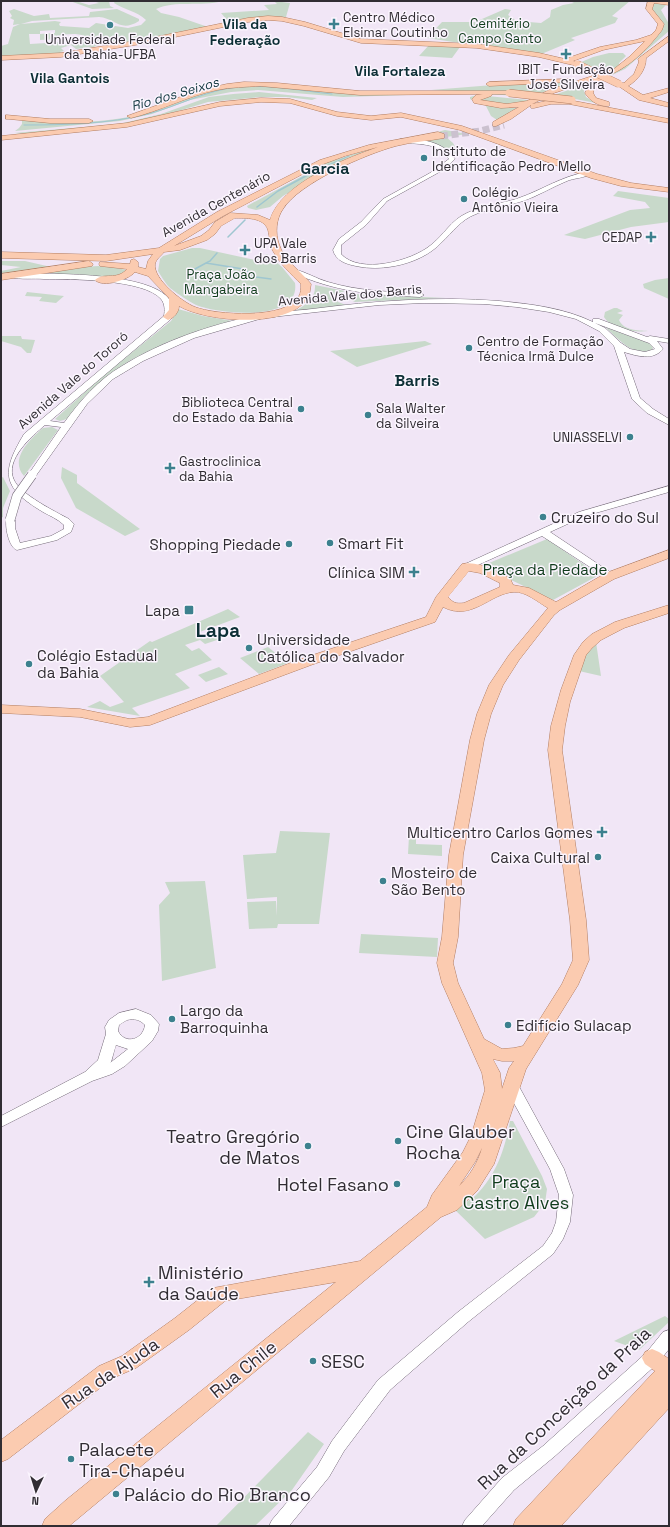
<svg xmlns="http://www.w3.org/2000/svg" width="670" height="1527" viewBox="0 0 670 1527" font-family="'Space Grotesk',sans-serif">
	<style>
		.green { fill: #c8d9ca; fill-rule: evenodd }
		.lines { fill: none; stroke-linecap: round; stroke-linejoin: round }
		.stream-far1 { stroke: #9fc6d0; stroke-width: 1 }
		.stream { stroke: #9fc6d0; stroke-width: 1.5 }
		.major-tunnel { stroke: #cbc1cf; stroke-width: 7; stroke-dasharray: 7 3.5; stroke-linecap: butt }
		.minor-casing { stroke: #746a78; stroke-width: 1 }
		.major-casing { stroke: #b37e62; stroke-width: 1 }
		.minor { fill: #fff; fill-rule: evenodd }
		.major { fill: #fbcbb0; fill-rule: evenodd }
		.minor-bridge-casing { stroke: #746a78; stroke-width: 10; stroke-linecap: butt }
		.major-bridge-casing { stroke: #b37e62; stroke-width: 8; stroke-linecap: butt }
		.minor-bridge { stroke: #fff; stroke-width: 9 }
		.major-bridge { stroke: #fbcbb0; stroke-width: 7 }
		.poi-dot { fill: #3c818e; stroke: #fbf5fe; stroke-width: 1.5 }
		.labels { text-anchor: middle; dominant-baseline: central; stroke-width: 3; stroke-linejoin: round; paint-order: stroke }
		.far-poi-label { font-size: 13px; fill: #312d33; stroke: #fbf5fe; text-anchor: start }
		.far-park-label { font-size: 13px; fill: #103c1c; stroke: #fbf5fe }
		.far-water-label { font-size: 13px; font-style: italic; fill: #133841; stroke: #fbf5fe }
		.far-street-label { font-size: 13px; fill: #312d33; stroke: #fbf5fe }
		.far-quarter-label { font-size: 14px; font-weight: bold; fill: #0d2f36; stroke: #fbf5fe }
		.poi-label { font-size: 15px; fill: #312d33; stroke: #fbf5fe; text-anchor: start }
		.park-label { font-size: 15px; fill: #103c1c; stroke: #fbf5fe }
		.far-district-label { font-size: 16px; font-weight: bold; fill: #0d2f36; stroke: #fbf5fe }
		.near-poi-label { font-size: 18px; fill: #312d33; stroke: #fbf5fe; text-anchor: start }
		.near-park-label { font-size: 18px; fill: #103c1c; stroke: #fbf5fe }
		.near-street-label { font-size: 18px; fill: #312d33; stroke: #fbf5fe }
		.district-label { font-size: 19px; font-weight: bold; fill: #0d2f36; stroke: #fbf5fe }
	</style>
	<rect width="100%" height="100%" fill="#f1e6f6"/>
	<!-- green -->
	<path class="green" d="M70 1H81L79 2 89 5 99 3 93 1H109L110 6 114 8 92 9Z
		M115 1H223C200 7 176 0 156 9L161 13 179 17 208 27 119 45 116 43 94 46 98 49 91 47 76 49 71 45 61 48 64 51 60 52 62 53H74L7 57 1 56V46L8 44 13 27 20 24 13 25 14 20 10 18 12 16 9 11 14 9 34 16 49 14 50 18 89 16 90 12 117 9 139 19V21C120 33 115 18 99 17L32 21 21 24 55 21 61 22 59 24 60 26 89 28 96 23 128 28 141 25 146 20C137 11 124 10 114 3ZM55 30V33L40 34V40L58 39 57 36C64 34 78 33 84 36L73 38 75 44 64 45 62 42 30 44 29 34H40V31Z
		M274 1 290 3 286 17 232 22 227 20 221 13 269 10 264 5 277 4Z
		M570 1H630L612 16 618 18 615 23 571 38 575 40 539 55 427 38 442 22H475L505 9 511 10 508 15 517 21 541 23 550 17 551 10 563 5 574 3Z
		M654 3 666 5 661 10 669 24V31L625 69 610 76 607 75 619 70 661 31 652 9Z
		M430 44 460 47 452 58 419 56Z
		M609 53H623L626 56 619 63 621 67 604 74 579 63 593 57Z
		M577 81 538 94 431 90 493 85Z
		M244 85H270L345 93 471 92 534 96 532 97 471 93 343 97 258 90 231 92 190 100 152 114 120 121 15 131 19 128 22 124V120C64 123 105 124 147 113 164 109 180 101 196 95 212 90 228 87 244 85Z
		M583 85 586 86 584 91 586 97 596 103 554 95Z
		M259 92 317 98 312 100 286 97H260L208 102 149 120 128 124 23 134 14 133 119 124 161 114 209 97 233 94Z
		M477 95 528 100C515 109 484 105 470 99V97Z
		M485 104 499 108H517L497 120 491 116Z
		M445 130 467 134 446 137 453 143 458 152 454 157 449 149 424 142 425 140 446 137 441 133H434Z
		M377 147H379L348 158 325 171 283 196 270 207 256 210 248 208 247 206 328 162Z
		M618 191 669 198V222L631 227 585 239 564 235 630 210 650 208 645 202 613 196Z
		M192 248H200L255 260 267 254 282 267 295 283C301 323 218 314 196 305 190 302 173 291 168 286 164 281 161 276 158 271L160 259 163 256Z
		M1 261H25L51 267 1 274V271L21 267 1 265Z
		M98 266 113 267 126 270 127 272 109 278 47 273 82 267Z
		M669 278V299L644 288 643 284 655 280Z
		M315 285 345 291 338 294 335 297 338 302 346 305 295 311C306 305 316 298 315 285Z
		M27 292 64 296 56 303 39 301 42 297 25 296Z
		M355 294 446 298 355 302 345 298 348 295Z
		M614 308H617L623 311 617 313 623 315 619 320C624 331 638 330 648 331 635 333 611 329 604 317L605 312Z
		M178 309 203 316 233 321 170 341 131 360 108 375 85 396 67 419 60 421 55 419 104 375 171 321Z
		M605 327 652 344 653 349C634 359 618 338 605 327Z
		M1 336H21L22 339 35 340 31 353H27L21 347 1 341Z
		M425 341 432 344 357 367 330 351Z
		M52 427 58 430 24 476C9 459 30 439 43 428Z
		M62 467 77 475V483L140 529 125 536 76 508 61 478Z
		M3 477 10 491 3 508V517L1 518V478Z
		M547 539 599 575 553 600 482 566Z
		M228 609 240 617 197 633 203 639 218 633 223 638 205 644 200 640 185 645 192 651 199 648 212 660 175 674 190 688 132 708 140 716 87 707 100 701 110 707 124 702 100 676 150 641 152 642Z
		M596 642 601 676 579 671 587 650Z
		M268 647 288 663 259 674 240 658Z
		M219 667 228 674 206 682 198 675Z
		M280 831 330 833 319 924H278L277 928 249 929 247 902 276 901 277 916V897L247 899 243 855 276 853Z
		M409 836 416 837V844L442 845V856L408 854Z
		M205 881 216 968 162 981 159 905 170 893 165 882Z
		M361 934 438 938 437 957 359 953Z
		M510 1121H513L542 1176 547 1189 545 1203 534 1217 485 1239 454 1209C460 1205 469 1201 475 1196 496 1176 505 1149 510 1121Z
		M665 1316 669 1319V1322L639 1350 614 1341Z
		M308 1432 324 1444 292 1490 255 1526H216Z"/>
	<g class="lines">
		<!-- stream-far1 -->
		<path class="stream-far1" d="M24 125C65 125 108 124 148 114 178 106 207 90 238 87 269 84 301 91 332 94
			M313 172 349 156"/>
		<!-- stream -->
		<path class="stream" d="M257 207 278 191 315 171
			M228 237 245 220
			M206 263 210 261 217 253
			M188 279 195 269 206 263 243 269 256 277 271 279"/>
		<!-- major-tunnel -->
		<path class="major-tunnel" d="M441 136 480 131 504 125"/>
		<!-- minor casing -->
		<g class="minor-casing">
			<path id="minor" d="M401 139C422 139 443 141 455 159L443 170 387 201 366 225 341 245V254C360 275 412 261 431 245 444 235 451 220 467 213 483 205 502 204 519 198 542 190 562 176 587 172L590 174C585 178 574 178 567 181 552 187 538 196 523 201 507 206 491 208 476 214 460 220 453 232 441 243 421 264 383 272 356 266 346 264 336 261 333 250L339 239 361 222 383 199 430 173 449 159C437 141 417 145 399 142V140Z
				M294 269C306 272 317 279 328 282 358 291 389 292 420 293L424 295 420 297C374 295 334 292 292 272L291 271Z
				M13 274C38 274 192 268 171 319L50 421 64 423C80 401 98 380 122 366 164 340 215 323 264 314 279 311 296 311 312 309 374 301 436 296 499 301 531 304 564 308 593 322V319H599L647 337 650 336 669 339V343L657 341 663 349C653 361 637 356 624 352L640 398 653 409 669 419V425L647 413 632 399 614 346 599 331 576 319 549 312 517 307 484 304 424 303 379 305 263 318 194 338 143 361 113 379 87 404 35 477 32 478 28 475 61 427 45 425C32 436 4 460 14 480 20 494 56 512 69 519L74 524 71 532 57 540 17 550C9 548 4 525 7 518L10 517 15 520V528L20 543 51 536 64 529V525C58 519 50 516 43 512 3 488 0 474 24 434L164 316C165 310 165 304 161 299 144 279 70 279 44 279 33 278 21 280 11 277V275ZM595 323 649 343 655 349 645 352 630 349 621 343 605 328Z
				M669 486V492L585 516 550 532 613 574 615 576 613 578H607L542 536 469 569 466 570 461 567 463 565 579 512Z
				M136 1009 151 1015 159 1024 158 1031 152 1041 125 1066 112 1074 92 1081 1 1127V1116L85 1072 98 1060 106 1034 105 1027 109 1020 119 1013ZM127 1020C135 1018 140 1020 145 1025 143 1040 125 1045 118 1031L119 1025ZM116 1045 128 1049 110 1063 111 1062Z
				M511 1080 516 1081 564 1169 573 1195 570 1222 563 1239 553 1254 468 1322 390 1390 344 1451 329 1477 289 1526H269L272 1520 317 1467 332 1441 378 1380 458 1312 543 1246 552 1233 556 1222 559 1195 550 1169 504 1085 506 1081Z
				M669 1330V1349L658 1363 555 1456 514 1490 482 1526H462L465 1520 502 1478 543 1446 646 1353 663 1332Z"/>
		</g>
		<!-- major casing -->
		<g class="major-casing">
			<path id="major" d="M648 1H669V5L654 3 652 9 664 24 662 30C647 50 628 69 604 77L606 79 605 80 595 85 593 93 596 98 609 102V106C599 107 590 101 585 93L590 83 594 80 554 93 532 104 551 100H569L669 119V123L569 104H551L534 108H531V105L511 119 496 126H493V122L519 107 501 108 474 103 472 99 476 95 483 94 360 95 260 86C246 87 231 87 217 90 188 96 160 111 131 118L127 116 200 90 227 84 244 82 277 83 360 91H509L513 93 511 94H492L491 96 480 100 507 104 527 101 549 90 614 69 629 57 645 41 603 50 573 61 579 63V65L577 66 539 57 477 48 361 43 304 26 282 21 268 20 248 22 141 44 61 57 1 60V56L61 53 141 40 248 18 268 16 282 17 305 22 361 39 477 44 539 53 565 59 600 47 636 40 651 35 656 30 658 24 646 9Z
				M669 36V41L646 58C646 70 638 80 628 86L643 95 669 88V92L650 98 669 103V107L639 100 617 85V83H624L634 74 639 62 638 59 639 58Z
				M568 79 570 80V82L489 86 486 84 489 82Z
				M261 98 290 99 337 112 371 116 401 113 462 126 597 174 631 183 669 188V192L621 186 591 178 460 130 401 117 371 120 337 116 290 103 261 102 220 106 127 127 1 140V136L127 123 220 102Z
				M6 115 50 119H89L93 121 89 123H50L9 119H6Z
				M438 132 444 134V138C428 141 411 142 396 146 366 154 299 183 283 209 276 219 275 233 279 244 284 261 300 270 311 284 310 289 310 295 307 299 287 329 206 322 179 306 179 312 174 318 168 320L163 317 169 310V298L148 276 135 272C128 280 103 288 95 280 103 272 117 281 127 269L100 266 99 264 100 262 130 264 131 260 134 259 138 262V267L146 269 148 261 153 254 106 261 1 258V252L106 255 159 248 217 212 320 160 369 145ZM378 147C345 159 281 183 270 220L258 215 230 213 215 222 209 230 201 236 174 246 223 216 318 166 345 156ZM235 218C245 218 264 217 268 230 270 237 269 244 273 251 280 264 291 274 301 284 301 288 301 293 299 296 287 320 215 315 195 307 182 302 153 279 155 264 156 259 161 256 164 252L180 250 207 240 215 234 221 226Z
				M89 261 93 264 92 266 1 280V274Z
				M669 550V558L614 579 560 610 554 615 519 660 503 685 491 714 484 740 463 855 458 937 453 963 458 983 484 1039 502 1049 514 1048 523 1046 562 984 573 960 570 920 548 750 551 726 561 690 574 655 583 642 592 634 615 622 669 605V613L624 628 601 640 592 648 586 655 570 702 565 726 562 750 586 920 589 960 578 985 526 1069 494 1164 477 1191 457 1210 441 1217 69 1526H42L45 1519 66 1500 336 1282 225 1301 189 1330 136 1368 113 1378 8 1459 1 1462V1440L99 1366 122 1356 175 1318 213 1288 360 1261 427 1207 432 1195 463 1152 471 1136 485 1090 482 1073 442 983 437 963 442 937 449 855 470 740 477 714 489 685 509 655 548 608C538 602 525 591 514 592 490 593 472 622 443 607L435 622 311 665 150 725 130 727 80 717 1 713V705L80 709 130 719 148 717 301 659 426 617 436 597 462 564C478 560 496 572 510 578L513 585 529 588 556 602 606 573ZM469 571 480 573 500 583V587L464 603C456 604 453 603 448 597ZM493 1059 502 1061H514L509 1068 502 1089 500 1073ZM482 1148C478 1162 470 1176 459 1186L475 1162Z
				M652 1349 659 1352 669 1359V1408L561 1526H513L516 1519 655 1371 645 1364 642 1358 645 1352Z"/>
		</g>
		<!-- minor -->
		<use href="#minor" class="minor"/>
		<!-- major -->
		<use href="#major" class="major"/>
		<!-- minor-bridge casing -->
		<g class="minor-bridge-casing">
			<path id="minor-bridge" d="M10 520 17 496 32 475"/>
		</g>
		<!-- major-bridge casing -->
		<g class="major-bridge-casing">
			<path id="major-bridge" d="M577 64 619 84
				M509 93 572 100"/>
		</g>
		<!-- minor-bridge -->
		<use href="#minor-bridge" class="minor-bridge"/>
		<!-- major-bridge -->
		<use href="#major-bridge" class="major-bridge"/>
	</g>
	<!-- markers -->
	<g class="poi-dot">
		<path d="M332 18h4v4h4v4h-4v4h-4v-4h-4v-4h4z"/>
		<circle cx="110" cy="25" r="4"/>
		<path d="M564 48h4v4h4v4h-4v4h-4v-4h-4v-4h4z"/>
		<circle cx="424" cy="158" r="4"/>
		<circle cx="464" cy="199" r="4"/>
		<path d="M649 231h4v4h4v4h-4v4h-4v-4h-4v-4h4z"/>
		<path d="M243 244h4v4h4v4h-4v4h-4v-4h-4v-4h4z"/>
		<circle cx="469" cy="348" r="4"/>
		<circle cx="301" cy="409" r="4"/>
		<circle cx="368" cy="415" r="4"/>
		<circle cx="630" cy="437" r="4"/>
		<path d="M168 462h4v4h4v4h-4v4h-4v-4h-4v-4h4z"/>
		<circle cx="543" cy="517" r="4"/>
		<circle cx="330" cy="543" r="4"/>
		<circle cx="289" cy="544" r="4"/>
		<path d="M412 566h4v4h4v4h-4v4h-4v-4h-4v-4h4z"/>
		<rect x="184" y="605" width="10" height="10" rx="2"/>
		<circle cx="249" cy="648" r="4"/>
		<circle cx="29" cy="664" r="4"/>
		<path d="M600 826h4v4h4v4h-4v4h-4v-4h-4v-4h4z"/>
		<circle cx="598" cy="857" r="4"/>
		<circle cx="383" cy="881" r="4"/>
		<circle cx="172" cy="1019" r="4"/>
		<circle cx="508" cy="1025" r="4"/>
		<circle cx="398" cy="1141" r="4"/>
		<circle cx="308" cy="1146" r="4"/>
		<circle cx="397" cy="1184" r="4"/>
		<path d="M147 1276h4v4h4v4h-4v4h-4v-4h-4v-4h4z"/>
		<circle cx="313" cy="1361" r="4"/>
		<circle cx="71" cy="1459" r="4"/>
		<circle cx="116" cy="1494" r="4"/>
	</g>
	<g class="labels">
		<!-- far-poi labels -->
		<g class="far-poi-label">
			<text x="343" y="17">Centro Médico<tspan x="343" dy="15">Elsimar Coutinho</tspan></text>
			<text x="110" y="39" text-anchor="middle">Universidade Federal<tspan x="110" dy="15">da Bahia-UFBA</tspan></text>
			<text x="566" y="69" text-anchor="middle">IBIT - Fundação<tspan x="566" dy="15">José Silveira</tspan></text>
			<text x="432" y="151">Instituto de<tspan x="432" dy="15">Identificação Pedro Mello</tspan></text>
			<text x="472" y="192">Colégio<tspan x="472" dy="15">Antônio Vieira</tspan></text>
			<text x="642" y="237" text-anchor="end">CEDAP</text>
			<text x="254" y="243">UPA Vale<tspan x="254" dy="15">dos Barris</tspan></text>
			<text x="477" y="341">Centro de Formação<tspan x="477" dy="15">Técnica Irmã Dulce</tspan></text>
			<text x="293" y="402" text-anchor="end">Biblioteca Central<tspan x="293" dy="15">do Estado da Bahia</tspan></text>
			<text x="376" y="408">Sala Walter<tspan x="376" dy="15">da Silveira</tspan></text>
			<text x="622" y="437" text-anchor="end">UNIASSELVI</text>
			<text x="179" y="461">Gastroclinica<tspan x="179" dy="15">da Bahia</tspan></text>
		</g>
		<!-- far-park labels -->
		<g class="far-park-label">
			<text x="500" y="23">Cemitério<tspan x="500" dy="15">Campo Santo</tspan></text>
			<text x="221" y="274">Praça João<tspan x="221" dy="15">Mangabeira</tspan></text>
		</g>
		<!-- far-water labels -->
		<g class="far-water-label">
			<text transform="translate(175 94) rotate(-16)">Rio dos Seixos</text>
		</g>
		<!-- far-street labels -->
		<g class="far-street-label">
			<text transform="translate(216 204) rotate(-29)">Avenida Centenário</text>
			<text transform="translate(350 295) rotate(-5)">Avenida Vale dos Barris</text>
			<text transform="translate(73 380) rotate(-41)">Avenida Vale do Tororó</text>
		</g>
		<!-- far-quarter labels -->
		<g class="far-quarter-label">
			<text x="245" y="24">Vila da<tspan x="245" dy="16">Federação</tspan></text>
			<text x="400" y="71">Vila Fortaleza</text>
			<text x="70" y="78">Vila Gantois</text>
		</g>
		<!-- poi labels -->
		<g class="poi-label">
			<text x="551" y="517">Cruzeiro do Sul</text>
			<text x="338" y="543">Smart Fit</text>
			<text x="281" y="544" text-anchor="end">Shopping Piedade</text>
			<text x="405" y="572" text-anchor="end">Clínica SIM</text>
			<text x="180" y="610" text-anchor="end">Lapa</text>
			<text x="257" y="639">Universidade<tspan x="257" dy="17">Católica do Salvador</tspan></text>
			<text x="37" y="655">Colégio Estadual<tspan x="37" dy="17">da Bahia</tspan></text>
			<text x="593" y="832" text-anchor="end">Multicentro Carlos Gomes</text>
			<text x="590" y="857" text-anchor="end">Caixa Cultural</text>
			<text x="391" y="872">Mosteiro de<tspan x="391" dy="17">São Bento</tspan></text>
			<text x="180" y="1010">Largo da<tspan x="180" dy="17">Barroquinha</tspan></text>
			<text x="516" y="1025">Edifício Sulacap</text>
		</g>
		<!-- park labels -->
		<g class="park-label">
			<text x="545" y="569">Praça da Piedade</text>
		</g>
		<!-- far-district labels -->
		<g class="far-district-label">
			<text x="325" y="168">Garcia</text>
			<text x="417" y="380">Barris</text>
		</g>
		<!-- near-poi labels -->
		<g class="near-poi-label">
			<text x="406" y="1131">Cine Glauber<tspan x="406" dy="21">Rocha</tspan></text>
			<text x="300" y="1136" text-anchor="end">Teatro Gregório<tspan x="300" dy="21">de Matos</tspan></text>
			<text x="389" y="1184" text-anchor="end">Hotel Fasano</text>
			<text x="158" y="1272">Ministério<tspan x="158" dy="21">da Saúde</tspan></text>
			<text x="321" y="1361">SESC</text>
			<text x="79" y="1449">Palacete<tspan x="79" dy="21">Tira-Chapéu</tspan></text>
			<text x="124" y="1494">Palácio do Rio Branco</text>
		</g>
		<!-- near-park labels -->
		<g class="near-park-label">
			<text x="516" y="1181">Praça<tspan x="516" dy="21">Castro Alves</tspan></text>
		</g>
		<!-- near-street labels -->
		<g class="near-street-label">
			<text transform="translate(243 1369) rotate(-39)">Rua Chile</text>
			<text transform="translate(110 1373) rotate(-34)">Rua da Ajuda</text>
			<text transform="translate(564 1408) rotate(-43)">Rua da Conceição da Praia</text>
		</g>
		<!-- district labels -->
		<g class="district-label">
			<text x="218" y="630">Lapa</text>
		</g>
	</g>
	<!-- border -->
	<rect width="670" height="1527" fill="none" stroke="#312d33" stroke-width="4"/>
	<!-- north arrow -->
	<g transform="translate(36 1491) rotate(184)" stroke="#fbf5fe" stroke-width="3" paint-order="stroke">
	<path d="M0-3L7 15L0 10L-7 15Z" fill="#312d33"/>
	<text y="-6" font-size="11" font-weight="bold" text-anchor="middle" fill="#312d33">N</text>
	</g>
</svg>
